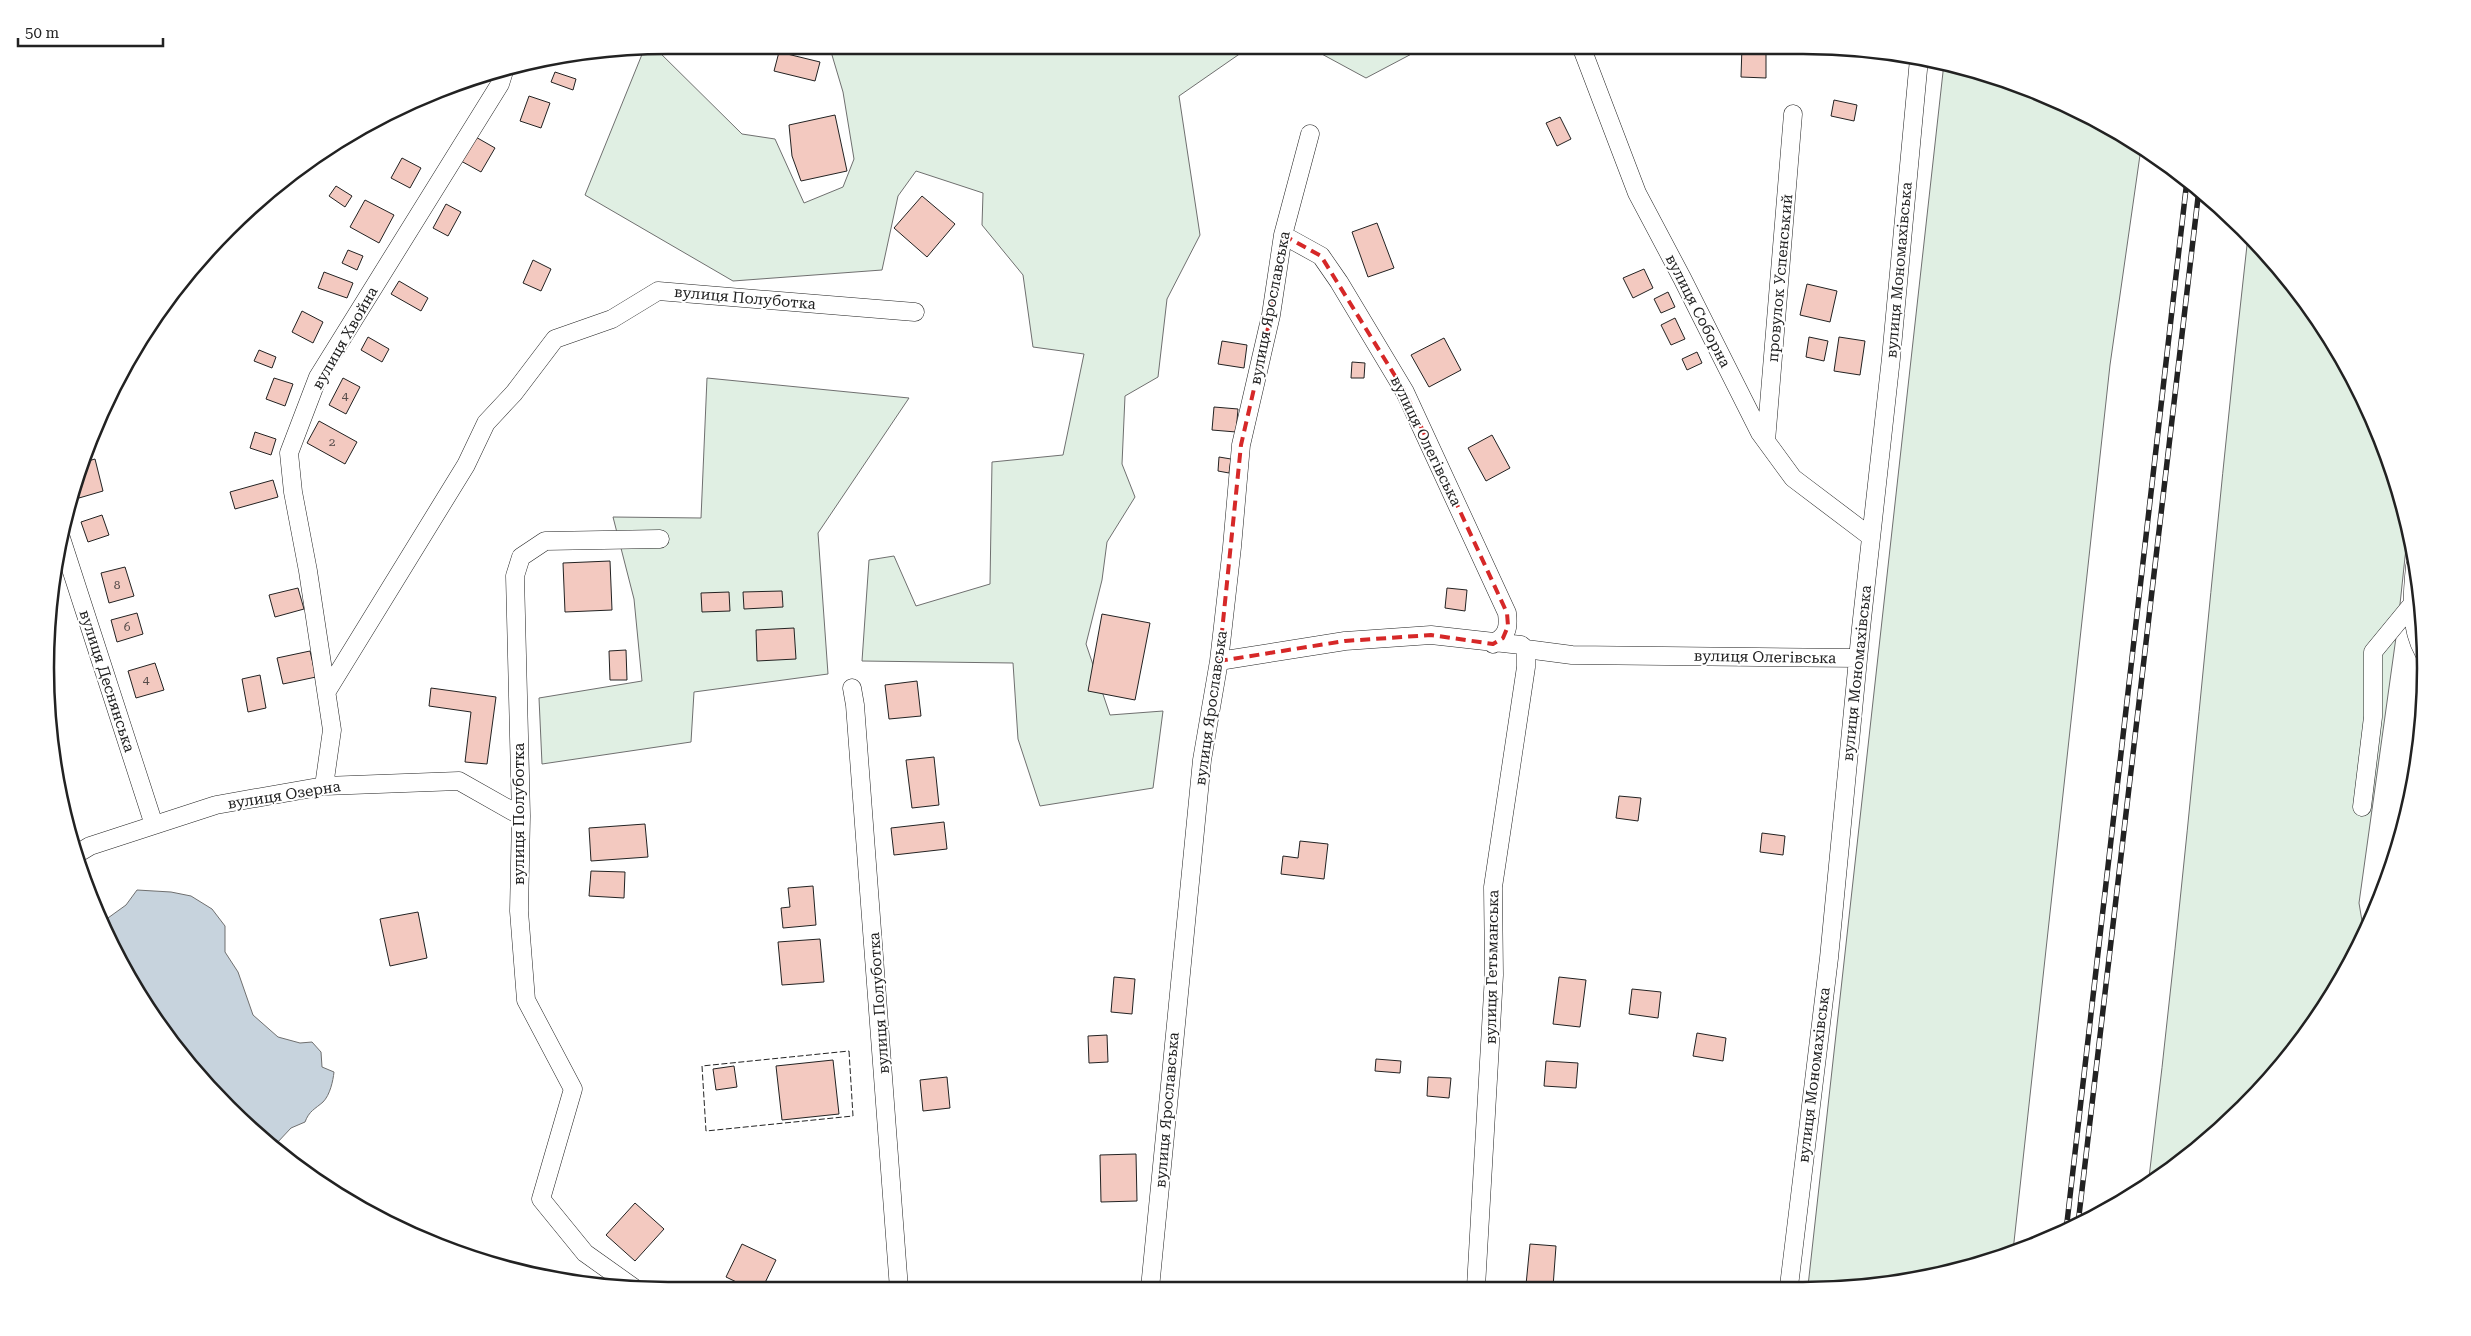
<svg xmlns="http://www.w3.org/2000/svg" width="2471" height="1336" viewBox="0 0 2471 1336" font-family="'Roboto Serif',serif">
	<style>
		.green { fill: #e0efe3; stroke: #6f6f6f }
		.water { fill: #c7d3dd; stroke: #6f6f6f }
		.building { fill: #f3c9c0; stroke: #222 }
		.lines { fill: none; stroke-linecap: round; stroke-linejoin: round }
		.minor-casing { stroke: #222; stroke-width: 19 }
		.minor { stroke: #fff; stroke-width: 18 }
		.rail-casing { stroke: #222; stroke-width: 5.5 }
		.rail { stroke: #fff; stroke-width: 4; stroke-dasharray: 11; stroke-linecap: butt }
		.fence { stroke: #222; stroke-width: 1; stroke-dasharray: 6 2.5; stroke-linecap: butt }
		.marked { fill: none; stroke: #d62828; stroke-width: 4; stroke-dasharray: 10 6; stroke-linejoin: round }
		.labels { text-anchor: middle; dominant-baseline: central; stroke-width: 4; stroke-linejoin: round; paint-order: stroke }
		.number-label { font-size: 12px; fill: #564c4a }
		.street-label { font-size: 15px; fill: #222; stroke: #fff }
		.rim { fill: none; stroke: #222; stroke-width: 2.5 }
	</style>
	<rect width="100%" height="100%" fill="#fff"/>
	<!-- green -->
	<path class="green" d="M829 45 1251 46 1179 96 1200 235 1167 299 1158 377 1125 396 1122 464 1135 497 1107 542 1102 580 1086 644 1110 715 1163 711 1153 788 1040 806 1018 739 1013 663 862 661 869 560 894 556 916 606 990 584 992 462 1063 455 1084 354 1033 347 1023 275 982 225 983 193 916 171 898 196 882 270 733 281 585 195 645 47 653 46 742 134 775 139 804 203 843 187 854 159 843 92Z
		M1307 46H1420L1419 50 1366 78Z
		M1944 63 1965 66 2114 128 2141 148 2110 365 2013 1251 1884 1286H1808Z
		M2248 236 2297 289 2362 392 2405 506 2408 529 2398 623 2359 903 2364 933 2343 979 2271 1079 2148 1186C2187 870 2212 553 2248 236Z
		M707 378 909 398 818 533 828 674 694 692 691 742 542 764 539 698 642 681 634 599 613 517 701 518Z"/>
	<!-- water -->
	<path class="water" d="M137 890 171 892 191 896 212 909 225 926V952L238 972 253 1015 278 1037 300 1043 312 1042 321 1052 322 1067 334 1072C333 1081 330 1095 323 1102 315 1109 309 1111 305 1122L291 1128 276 1144 270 1145 200 1079 150 1014 101 923 126 905Z"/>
	<!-- building -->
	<path class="building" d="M1742 46H1766V78L1741 77Z
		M779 52 820 62 815 81 774 71Z
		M555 72 576 79 573 90 551 82Z
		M472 77 470 84 461 81 467 78Z
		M529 96 550 103 541 128 520 121Z
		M1834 100 1857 105 1854 121 1831 116Z
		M835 115 847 171 801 181 792 156 789 125Z
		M1560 117 1571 139 1557 146 1546 123Z
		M474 136 495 148 481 172 461 161Z
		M402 158 421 168 410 188 391 178Z
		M336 186 352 196 345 207 329 196Z
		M922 196 955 224 927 257 894 228Z
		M365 200 394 215 379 243 350 227Z
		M446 204 461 212 448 236 433 228Z
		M1377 223 1394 268 1368 277 1352 232Z
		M348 250 363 256 357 270 342 263Z
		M533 260 551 269 541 291 523 283Z
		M1644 269 1653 288 1633 298 1623 278Z
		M324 272 353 283 347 298 318 288Z
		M399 281 428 298 421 311 391 294Z
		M1807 284 1837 291 1830 322 1800 315Z
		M1668 292 1675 307 1661 313 1654 299Z
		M302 311 323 322 313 343 292 332Z
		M1675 318 1685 339 1671 345 1661 325Z
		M368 337 389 349 382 362 361 350Z
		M1809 337 1828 341 1824 361 1806 357Z
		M1839 337 1865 341 1860 375 1834 371Z
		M1444 338 1461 370 1429 387 1411 355Z
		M1222 341 1247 345 1244 368 1218 364Z
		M259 350 276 357 272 368 254 361Z
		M1697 352 1702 363 1687 370 1682 359Z
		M1352 362 1365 363 1364 378H1351Z
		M274 378 293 384 285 406 266 399Z
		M343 378 360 387 346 414 329 405Z
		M1214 407 1238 409 1236 432 1212 430Z
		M319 421 357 442 345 464 307 443Z
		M255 432 276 439 271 455 250 448Z
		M91 434 94 446 86 448Z
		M1492 435 1510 468 1486 481 1468 448Z
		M1219 457 1231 459 1229 473 1218 471Z
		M95 459 103 491 79 498 74 483 81 463Z
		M273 480 278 497 235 509 230 492Z
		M102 515 109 535 88 542 81 522Z
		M610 561 612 610 565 612 563 563Z
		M125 567 134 596 109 603 101 573Z
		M298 588 304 609 275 617 269 595Z
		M1447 588 1467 590 1465 611 1445 608Z
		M782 591 783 607 744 609 743 592Z
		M729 592 730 611 702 612 701 593Z
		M137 613 143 634 117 642 111 620Z
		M1102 614 1150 623 1135 700 1088 691Z
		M794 628 796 659 757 661 756 630Z
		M626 650 627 680H610L609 651Z
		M310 651 316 677 283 684 277 658Z
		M155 663 164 690 136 698 128 671Z
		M260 675 266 708 248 712 242 679Z
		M917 681 921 716 889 719 885 685Z
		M431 688 496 697 487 764 465 762 471 712 429 706Z
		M934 757 939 805 912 808 906 760Z
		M1619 796 1641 798 1638 821 1616 818Z
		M944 822 947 849 894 855 891 828Z
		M645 824 648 857 591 861 589 828Z
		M1762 833 1785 836 1783 855 1760 852Z
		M1300 841 1328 844 1324 879 1281 874 1283 856 1298 858Z
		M591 871 625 872 624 898 589 896Z
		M813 886 816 925 783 928 781 908 790 907 788 888Z
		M418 912 427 958 390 966 380 919Z
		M820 939 824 982 782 985 778 942Z
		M1114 977 1135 979 1132 1014 1111 1012Z
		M1559 977 1586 980 1580 1027 1553 1024Z
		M1632 989 1661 992 1658 1018 1629 1014Z
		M1697 1033 1726 1038 1723 1061 1693 1056Z
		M1107 1035 1108 1062 1089 1063 1088 1036Z
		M1376 1059 1401 1061 1400 1073 1375 1071Z
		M833 1060 839 1114 782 1120 776 1066Z
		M1546 1061 1578 1063 1576 1088 1544 1086Z
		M734 1066 737 1087 716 1090 713 1069Z
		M947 1077 950 1108 923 1111 920 1080Z
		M1428 1077 1451 1078 1449 1098 1427 1096Z
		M1136 1154 1137 1201 1101 1202 1100 1155Z
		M635 1203 664 1229 635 1261 606 1235Z
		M742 1244 776 1260 762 1289H751L726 1277Z
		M1530 1244 1556 1246 1553 1287 1526 1285Z"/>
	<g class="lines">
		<!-- minor casing -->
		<g class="minor-casing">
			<path id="minor" d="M1581 46 1637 193 1682 278 1760 433 1793 478 1871 537
				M1283 235 1321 256 1339 282 1405 392 1507 613C1509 629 1507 635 1493 644
				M1766 441 1793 114
				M61 538 154 825
				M2415 566C2412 596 2409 626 2424 653
				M1219 661 1345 641 1431 635 1521 645 1526 649 1572 655 1858 658
				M852 688 855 705 899 1289
				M327 691 466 465 486 423 514 393 555 339 612 319 658 291 915 312
				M324 786 332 730 308 571 293 492 289 453 318 377 500 84 505 68
				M2362 807 2373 717V652L2410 607
				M75 855 90 846 216 805 324 786 459 781 521 816
				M1789 1286 1829 958 1861 628 1891 358 1919 59
				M1476 1287 1494 975 1493 887 1526 667V649
				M1150 1288 1202 760 1219 661 1232 547 1241 445 1271 315 1283 235 1310 134
				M637 1290 585 1253 541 1199 573 1089 526 1000 519 911 521 816 515 576 521 557 545 541 660 539"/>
		</g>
		<!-- minor -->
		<use href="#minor" class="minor"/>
		<!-- rail casing -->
		<g class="rail-casing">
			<path id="rail" d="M2078 1224 2199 189
				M2066 1231 2187 180"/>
		</g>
		<!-- rail -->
		<use href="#rail" class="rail"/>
		<!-- fence -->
		<path class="fence" d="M849 1051 853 1116 706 1131 702 1066Z"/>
	</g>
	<!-- marked area -->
	<path class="marked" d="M1283 235 1321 256 1405 392 1507 613 1508 626 1503 638 1493 644 1431 635 1345 641 1219 661 1241 445 1271 315Z"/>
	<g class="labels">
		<!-- number labels -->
		<g class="number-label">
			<text x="345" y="396">4</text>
			<text x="332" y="442">2</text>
			<text x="117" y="585">8</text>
			<text x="127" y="627">6</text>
			<text x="146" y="680">4</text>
		</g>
		<!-- street labels -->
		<g class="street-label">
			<text transform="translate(1899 270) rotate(-85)">вулиця Мономахівська</text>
			<text transform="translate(1780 278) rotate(-85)">провулок Успенський</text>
			<text transform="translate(745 298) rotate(5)">вулиця Полуботка</text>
			<text transform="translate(1270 308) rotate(-79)">вулиця Ярославська</text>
			<text transform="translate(1698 311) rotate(63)">вулиця Соборна</text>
			<text transform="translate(345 338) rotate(-60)">вулиця Хвойна</text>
			<text transform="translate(1426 441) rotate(64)">вулиця Олегівська</text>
			<text transform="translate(1765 657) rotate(1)">вулиця Олегівська</text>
			<text transform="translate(1857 673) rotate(-84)">вулиця Мономахівська</text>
			<text transform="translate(107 681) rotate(72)">вулиця Деснянська</text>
			<text transform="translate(1211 708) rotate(-82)">вулиця Ярославська</text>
			<text transform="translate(284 795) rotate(-9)">вулиця Озерна</text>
			<text transform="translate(519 814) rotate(-90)">вулиця Полуботка</text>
			<text transform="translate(1492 967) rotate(-89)">вулиця Гетьманська</text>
			<text transform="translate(879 1003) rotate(-94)">вулиця Полуботка</text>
			<text transform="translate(1814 1075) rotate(-83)">вулиця Мономахівська</text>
			<text transform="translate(1167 1110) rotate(-85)">вулиця Ярославська</text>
		</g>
	</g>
	<!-- crop -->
	<path d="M0 0H2471V1336H0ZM668 54H1803A614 614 0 0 1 2417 668V668A614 614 0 0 1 1803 1282H668A614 614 0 0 1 54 668V668A614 614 0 0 1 668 54Z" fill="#fff" fill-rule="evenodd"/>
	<path class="rim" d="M668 54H1803A614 614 0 0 1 2417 668V668A614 614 0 0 1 1803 1282H668A614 614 0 0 1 54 668V668A614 614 0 0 1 668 54Z"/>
	<!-- scale -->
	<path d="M18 38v8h145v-8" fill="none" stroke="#222222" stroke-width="2.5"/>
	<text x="25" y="38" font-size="15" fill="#222222" stroke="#ffffff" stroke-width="4" paint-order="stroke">50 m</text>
</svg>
